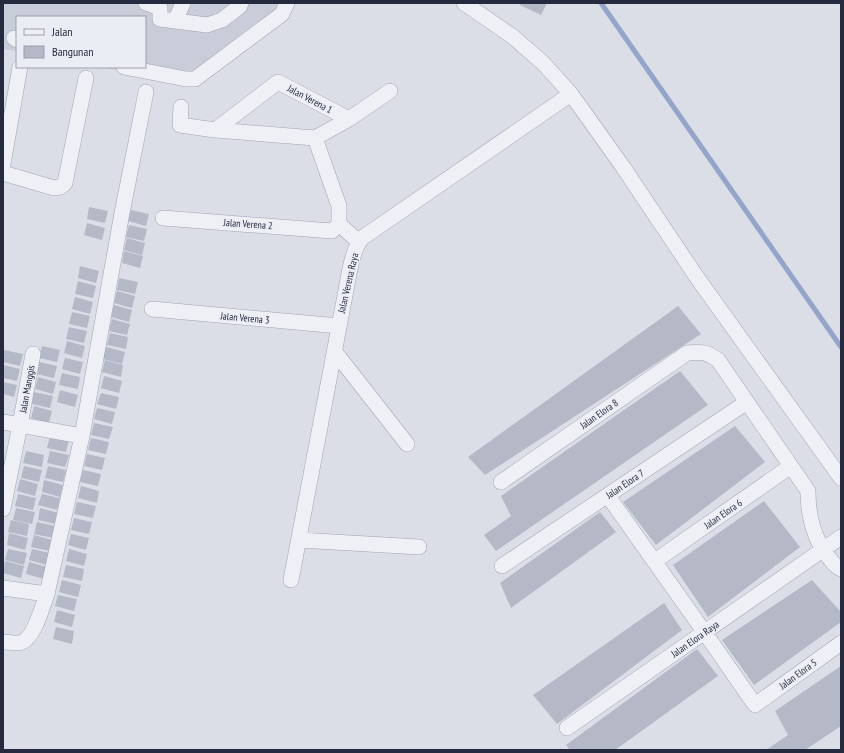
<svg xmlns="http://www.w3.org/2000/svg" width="844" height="753" viewBox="0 0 844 753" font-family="'PT Sans Narrow',sans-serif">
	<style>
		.built { fill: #c9cdd9 }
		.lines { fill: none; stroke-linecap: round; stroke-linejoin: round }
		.stream { stroke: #93a5ca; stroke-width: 5 }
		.building { fill: #b5b9c7 }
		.minor-casing { stroke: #a1a4b1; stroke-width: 16 }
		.minor { stroke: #eef0f5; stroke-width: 15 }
		.labels { text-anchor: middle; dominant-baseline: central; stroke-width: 3; stroke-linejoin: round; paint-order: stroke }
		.street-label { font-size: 10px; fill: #252a3e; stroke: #ebedf5 }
	</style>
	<rect width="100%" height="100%" fill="#dbdee7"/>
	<!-- built -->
	<path class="built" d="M3 3H291L284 17 190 87 170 80 100 67H145V17H17V51L3 49Z"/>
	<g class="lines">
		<!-- stream -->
		<path class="stream" d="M601 3 841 347"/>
	</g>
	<!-- building -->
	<path class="building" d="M521 3H547L541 15 520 5Z
		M89 207 108 211 105 223 87 219Z
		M131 210 149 214 146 226 128 221Z
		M87 223 105 228 102 240 84 235Z
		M129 225 147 229 144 241 126 237Z
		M127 238 145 243 142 255 124 250Z
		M124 251 143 256 140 268 122 263Z
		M80 266 99 271 96 283 78 278Z
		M119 278 138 282 135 294 117 290Z
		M78 281 96 286 93 298 75 294Z
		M117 291 135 296 132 308 114 303Z
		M75 297 93 302 90 314 72 309Z
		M114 305 132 310 129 322 111 317Z
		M678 306 701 334 485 475 468 457Z
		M72 312 90 316 87 328 69 324Z
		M112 319 130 324 127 335 109 331Z
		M69 327 87 331 84 343 66 339Z
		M110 333 128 337 126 349 107 345Z
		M67 341 85 346 82 358 64 353Z
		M42 346 60 350 57 362 39 358Z
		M106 347 125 352 122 364 103 359Z
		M4 350 23 354 20 366 3 362V356Z
		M65 358 83 362 80 374 62 369Z
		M105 360 123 365 121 377 102 372Z
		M39 362 57 366 54 378 36 374Z
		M3 365 20 369 17 381 3 378Z
		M680 371 708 405 496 551 484 535 511 516 501 496Z
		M62 373 80 377 78 389 59 385Z
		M104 376 122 381 119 393 101 388Z
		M38 377 56 382 53 394 35 389Z
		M3 382 17 385 14 397 3 394Z
		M60 390 78 395 75 407 57 402Z
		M34 392 53 396 50 408 32 404Z
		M101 393 119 397 116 409 97 404Z
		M34 406 52 411 49 423 31 418Z
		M97 408 115 412 112 424 94 419Z
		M94 423 113 427 109 439 91 435Z
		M735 426 765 462 656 545 623 502Z
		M50 436 69 440 66 452 47 448Z
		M91 438 109 442 106 454 88 450Z
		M26 451 44 455 42 467 23 463Z
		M50 451 69 455 65 467 47 463Z
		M87 454 105 458 102 470 84 466Z
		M24 466 42 470 39 482 21 478Z
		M48 466 66 470 63 482 45 478Z
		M83 470 101 474 98 486 80 482Z
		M20 479 38 484 35 496 17 491Z
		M44 480 63 485 60 497 42 492Z
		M81 486 99 491 97 503 78 498Z
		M18 494 36 498 33 510 15 506Z
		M42 494 60 498 57 510 38 505Z
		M764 501 800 547 708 617 673 565Z
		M77 502 96 506 93 518 74 514Z
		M16 508 35 512 32 524 13 520Z
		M40 508 59 513 56 524 38 520Z
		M600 512 616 532 511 608 500 583Z
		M74 518 92 522 89 534 71 530Z
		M11 520 29 524 27 536 8 532Z
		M37 522 55 526 53 538 34 534Z
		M9 533 28 538 25 550 7 545Z
		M71 534 89 538 86 550 68 545Z
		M34 535 52 540 49 551 31 547Z
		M8 549 27 553 24 565 5 560Z
		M32 549 50 553 47 565 29 560Z
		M69 549 87 554 84 566 66 561Z
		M5 561 24 566 21 578 3 573Z
		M29 562 47 567 44 579 26 574Z
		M66 565 84 569 82 581 63 577Z
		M62 580 81 585 78 597 59 592Z
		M812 580 841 612V622L754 685 722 640Z
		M58 595 77 599 74 611 55 606Z
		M664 603 682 630 557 724 533 695Z
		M57 610 75 615 72 627 54 622Z
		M56 627 74 631 72 644 53 639Z
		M697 649 718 676 615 750H570L566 745Z
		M841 666V726L805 750H766L788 735 775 711Z"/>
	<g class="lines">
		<!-- minor casing -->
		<g class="minor-casing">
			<path id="minor" d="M146 3 160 8V19L207 25 222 20 240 6 241 3
				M464 3 512 36 543 63 571 94 623 167 698 279 841 478
				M175 21 183 3
				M14 38 17 40
				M124 67 186 79H195L282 14 287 3
				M181 107 180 125 215 130 315 138 349 119 390 91
				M215 130 278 82 349 119
				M3 164 20 67
				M3 173 54 188C59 188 62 187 65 183L86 78
				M163 218 332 231 339 224V206L315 138
				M339 224 359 242
				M152 309 339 326
				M335 352 407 444
				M3 422 82 436
				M501 482 687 353C702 352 705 351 718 360L808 491C808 515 814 540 830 559 833 563 836 567 841 569
				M608 496 705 633 755 705 841 643
				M3 509 20 425 33 354
				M299 540 419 547
				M655 561 791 466
				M502 566 747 402
				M291 580 346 290C349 275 352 250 362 238L571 94
				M3 588 47 594 82 436 122 213 146 92
				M3 642C8 642 18 644 22 642 34 638 43 605 47 594
				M567 728 841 537"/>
		</g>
		<!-- minor -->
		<use href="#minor" class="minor"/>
	</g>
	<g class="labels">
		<!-- street labels -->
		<g class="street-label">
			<text transform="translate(310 99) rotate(28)">Jalan Verena 1</text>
			<text transform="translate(248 224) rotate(4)">Jalan Verena 2</text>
			<text transform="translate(348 283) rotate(-77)">Jalan Verena Raya</text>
			<text transform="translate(245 318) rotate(5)">Jalan Verena 3</text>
			<text transform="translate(27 389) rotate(-80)">Jalan Manggis</text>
			<text transform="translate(599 414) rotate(-35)">Jalan Elora 8</text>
			<text transform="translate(625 484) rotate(-34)">Jalan Elora 7</text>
			<text transform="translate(723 514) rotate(-35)">Jalan Elora 6</text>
			<text transform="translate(695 639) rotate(-35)">Jalan Elora Raya</text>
			<text transform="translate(798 674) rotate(-36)">Jalan Elora 5</text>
		</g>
	</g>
	<!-- border -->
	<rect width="844" height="753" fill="none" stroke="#252a3e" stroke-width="8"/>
	<!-- legend -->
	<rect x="16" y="16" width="130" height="52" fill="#ebedf5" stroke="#9c9fac"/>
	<rect x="24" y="29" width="20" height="6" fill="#eef0f5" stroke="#9c9fac"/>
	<text x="52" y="36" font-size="12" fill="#252a3e">Jalan</text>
	<rect x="24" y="46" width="20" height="12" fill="#b5b9c7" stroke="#9c9fac"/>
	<text x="52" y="56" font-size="12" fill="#252a3e">Bangunan</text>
</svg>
